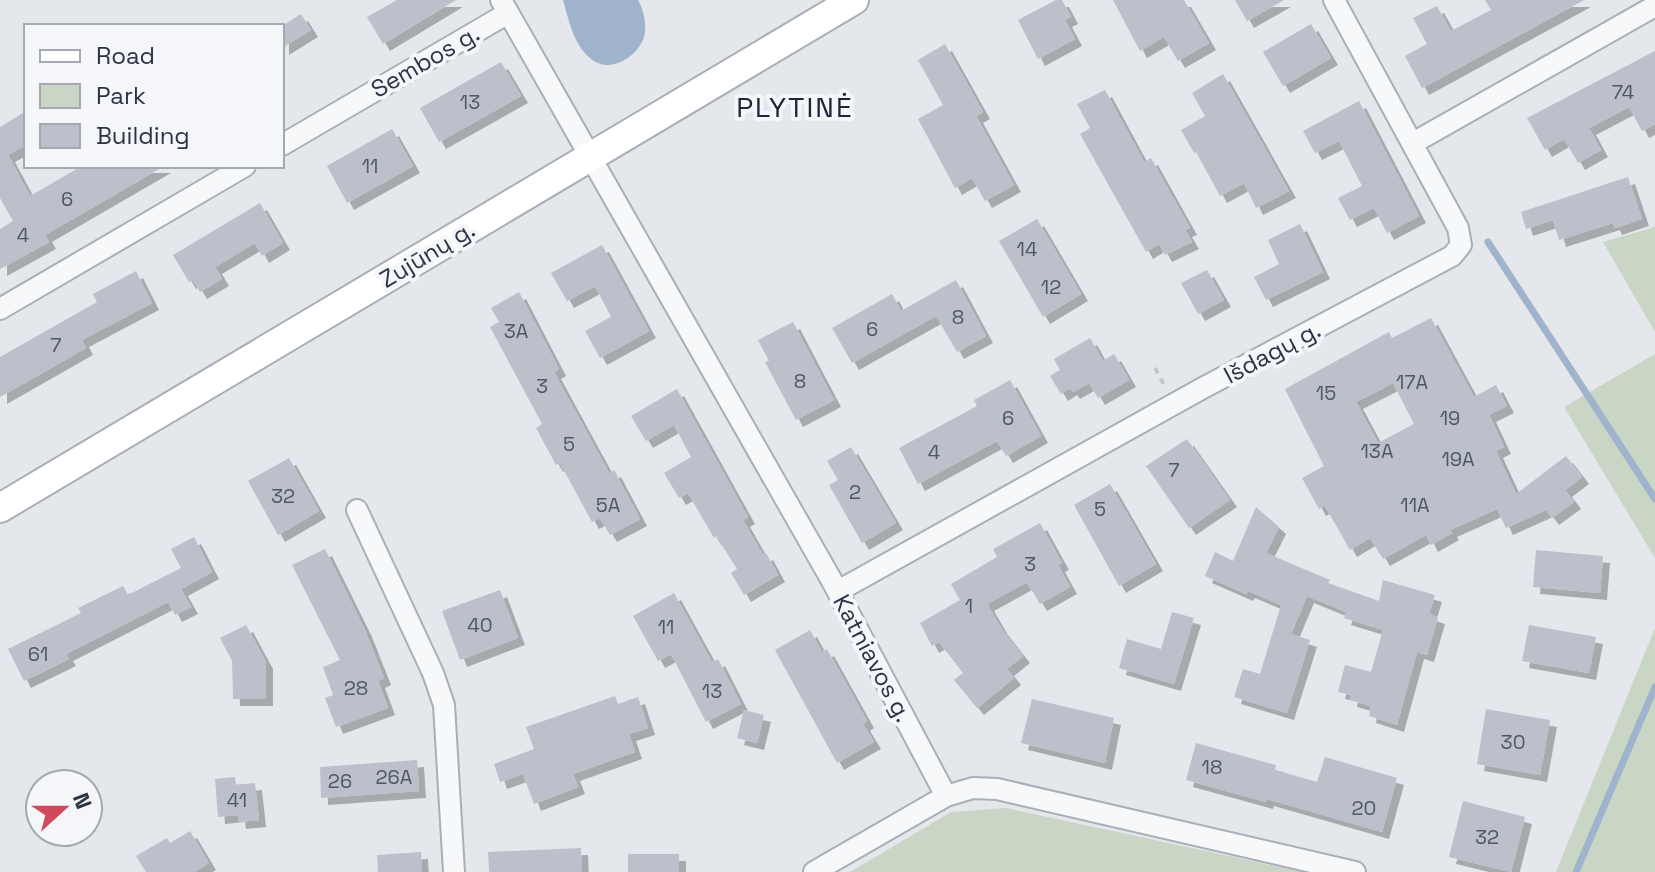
<svg xmlns="http://www.w3.org/2000/svg" width="1655" height="872" viewBox="0 0 1655 872" font-family="'Space Grotesk',sans-serif">
	<style>
		.green { fill: #c9d6c5 }
		.water { fill: #9fb4cc }
		.lines { fill: none; stroke-linecap: round; stroke-linejoin: round }
		.stream { stroke: #9fb4cc; stroke-width: 7 }
		.building { fill: #bbc0ca; fill-rule: evenodd; filter: url(#shadow) }
		.street-casing { stroke: #a9aeb7; stroke-width: 24 }
		.secondary-casing { stroke: #a9aeb7; stroke-width: 32 }
		.path { stroke: #c2c5cb; stroke-width: 4; stroke-dasharray: 6 6; stroke-linecap: butt }
		.street { stroke: #f7f8fa; stroke-width: 20 }
		.secondary { stroke: #fff; stroke-width: 28 }
		.labels { text-anchor: middle; dominant-baseline: central; stroke-width: 8; stroke-linejoin: round; paint-order: stroke }
		.number-label { font-size: 20px; fill: #4f5766 }
		.street-label { font-size: 24px; fill: #2b3445; stroke: #f4f6f9 }
		.quarter-label { font-size: 28px; letter-spacing: 2px; fill: #1d2536; stroke: #f4f6f9 }
	</style>
	<defs>
		<filter id="shadow"><feDropShadow dx="7" dy="7" stdDeviation="0" flood-color="#0004"/></filter>
	</defs>
	<rect width="100%" height="100%" fill="#e4e7ec"/>
	<!-- green -->
	<path class="green" d="M1655 227V332L1603 242Z
		M1655 354V558L1564 407Z
		M1655 628V872H1556Z
		M1006 808 1304 872H850L951 812Z"/>
	<!-- water -->
	<path class="water" d="M563 0H638C643 9 646 20 645 31 644 52 614 74 594 61 574 48 569 21 563 0Z"/>
	<g class="lines">
		<!-- stream -->
		<path class="stream" d="M1488 242 1655 499
			M1576 872 1655 687"/>
	</g>
	<!-- building -->
	<path class="building" d="M397 0H456L383 44 367 17Z
		M1056 0H1062L1071 17 1065 20 1075 39 1038 59 1018 20Z
		M1113 0H1184L1209 43 1178 61 1164 37 1140 51Z
		M1235 0H1284L1247 21Z
		M1485 0H1584L1422 88 1405 56 1427 44 1413 18 1437 6 1451 31 1491 10Z
		M301 14 311 30 282 48V26Z
		M1311 24 1331 58 1283 86 1263 52Z
		M945 44 983 112 976 116 1014 185 985 201 972 178 955 188 918 119 943 105 918 60Z
		M1655 51V124L1642 131 1629 107 1589 128 1601 150 1578 163 1564 139 1545 150 1527 118Z
		M501 62 521 96 439 142 420 108Z
		M1223 74 1289 191 1256 208 1244 183 1220 196 1196 152 1194 153 1181 130 1205 116 1192 93Z
		M1105 90 1144 162 1151 158 1190 228 1185 230 1192 242 1165 255 1159 244 1146 252 1080 134 1090 128 1077 104Z
		M1359 101 1419 216 1387 233 1374 208 1350 220 1338 198 1362 186 1339 141 1315 153 1303 131Z
		M26 111V145L8 155 30 196 82 166H164L45 235 49 242 0 269V229L13 221 0 198V127Z
		M392 129 413 166 347 203 327 166Z
		M1628 177 1642 219 1615 228 1613 223 1559 240 1553 220 1526 229 1521 212Z
		M260 203 283 243 262 256 255 243 215 267 222 279 200 292 193 280 189 282 173 255Z
		M1037 219 1081 294 1043 317 999 241Z
		M1300 224 1323 272 1266 300 1254 277 1279 264 1268 240Z
		M602 245 649 331 600 358 585 331 611 317 595 286 567 301 551 273Z
		M1207 270 1224 300 1198 314 1181 283Z
		M136 271 152 303 82 340 86 348 0 397V357L97 302 93 294Z
		M956 280 986 336 957 352 936 316 852 363 832 328 892 294 901 311Z
		M519 292 559 369 554 372 609 473 614 470 640 519 610 535 600 518 592 522 560 463 556 465 536 428 542 424 490 327 499 322 491 308Z
		M1431 318 1474 397 1496 385 1507 406 1489 415 1504 447 1496 451 1516 494 1566 456 1582 477 1565 490 1574 502 1552 518 1546 510 1506 528 1497 509 1450 530 1452 533 1431 545 1426 535 1383 559 1370 538 1350 550 1325 506 1319 509 1302 478 1324 466 1285 389 1389 332 1392 338ZM1393 383 1414 424 1378 443 1356 402Z
		M793 322 834 400 796 420 765 362 769 361 758 340Z
		M1090 338 1103 361 1114 354 1129 380 1098 398 1089 383 1073 392 1070 388 1061 394 1050 376 1060 370 1054 359Z
		M1010 380 1041 436 1006 456 997 441 918 484 899 448 977 406 974 400Z
		M677 389 748 517 743 520 763 555 766 553 778 575 744 595 731 573 737 569 716 536 714 538 688 493 679 498 664 473 691 457 674 425 646 441 631 416Z
		M1187 439 1230 500 1189 528 1146 466Z
		M851 447 896 523 862 543 829 485 838 480 827 461Z
		M289 458 319 511 278 535 248 481Z
		M1110 484 1156 564 1119 586 1074 505Z
		M1256 507 1279 527 1266 553 1330 580 1328 583 1379 601 1383 580 1435 595 1429 614 1438 617 1427 655 1417 652 1397 725 1369 716 1371 706 1350 700 1351 695 1338 692 1345 665 1371 672 1383 630 1344 618 1346 612 1307 596 1291 634 1310 640 1287 713 1234 697 1243 669 1260 674 1281 605 1248 591 1246 594 1205 576 1215 552 1233 561Z
		M1040 523 1062 563 1058 565 1070 587 1040 604 1027 582 987 604 1001 628 1023 656 1007 669 1014 678 977 708 954 680 963 673 939 642 932 646 920 623 960 600 951 584 997 557 993 549Z
		M194 537 212 572 181 589 191 607 175 615 168 602 66 654 69 659 24 681 8 649 81 613 78 608 123 586 128 595 181 568 171 549Z
		M325 549 365 630 384 678 378 681 388 708 336 727 325 698 333 695 323 667 340 660 292 565Z
		M1536 550 1603 556 1600 593 1533 587Z
		M500 590 518 638 460 660 442 611Z
		M674 593 712 662 718 659 741 704 706 722 671 654 658 661 633 616Z
		M1172 612 1194 618 1174 684 1119 668 1127 639 1161 649Z
		M246 625 266 662V699H233L232 661 220 638Z
		M1529 625 1596 637 1589 673 1522 661Z
		M810 630 822 652 827 649 867 721 863 724 874 742 837 763 775 650Z
		M615 696 618 704 638 697 648 728 629 734 635 752 573 774 578 787 534 804 523 774 500 782 494 764 534 749 526 727Z
		M1032 699 1114 718 1105 763 1021 743Z
		M1486 709 1550 720 1540 775 1477 764Z
		M744 710 764 715 757 743 737 738Z
		M1196 743 1276 765 1275 770 1317 782 1325 757 1397 778 1382 832 1267 799 1266 802 1186 780Z
		M417 760 419 791 321 798 320 767Z
		M235 777 236 785 255 783 259 820 239 822 238 815 218 817 215 779Z
		M1463 801 1525 817 1511 872 1449 857Z
		M190 831 209 863 194 872H146L136 856 167 838 170 843Z
		M581 848 582 872H489L488 852Z
		M421 852 422 872H378L377 855Z
		M628 854H679V872H628Z"/>
	<g class="lines">
		<!-- street casing -->
		<g class="street-casing">
			<path id="street" d="M501 0 832 581 946 796
				M1413 143 1655 6
				M282 145 508 13
				M0 309 245 166
				M357 510 433 673 444 705 454 872
				M838 591 1201 389 1452 256 1461 245 1458 228 1334 0
				M814 872 946 796 973 788 997 789 1355 872"/>
		</g>
		<!-- secondary casing -->
		<g class="secondary-casing">
			<path id="secondary" d="M0 508 854 0"/>
		</g>
		<!-- path -->
		<path class="path" d="M1155 368 1164 385"/>
		<!-- street -->
		<use href="#street" class="street"/>
		<!-- secondary -->
		<use href="#secondary" class="secondary"/>
	</g>
	<g class="labels">
		<!-- number labels -->
		<g class="number-label">
			<text x="1623" y="92">74</text>
			<text x="470" y="102">13</text>
			<text x="370" y="166">11</text>
			<text x="67" y="199">6</text>
			<text x="23" y="235">4</text>
			<text x="1027" y="249">14</text>
			<text x="1051" y="287">12</text>
			<text x="958" y="317">8</text>
			<text x="872" y="329">6</text>
			<text x="516" y="331">3A</text>
			<text x="56" y="345">7</text>
			<text x="800" y="381">8</text>
			<text x="1412" y="382">17A</text>
			<text x="542" y="386">3</text>
			<text x="1326" y="393">15</text>
			<text x="1008" y="418">6</text>
			<text x="1450" y="418">19</text>
			<text x="569" y="444">5</text>
			<text x="1377" y="451">13A</text>
			<text x="934" y="452">4</text>
			<text x="1458" y="459">19A</text>
			<text x="1174" y="470">7</text>
			<text x="855" y="492">2</text>
			<text x="283" y="496">32</text>
			<text x="608" y="505">5A</text>
			<text x="1415" y="505">11A</text>
			<text x="1100" y="509">5</text>
			<text x="1030" y="564">3</text>
			<text x="969" y="606">1</text>
			<text x="480" y="625">40</text>
			<text x="666" y="627">11</text>
			<text x="38" y="654">61</text>
			<text x="356" y="688">28</text>
			<text x="712" y="691">13</text>
			<text x="1513" y="742">30</text>
			<text x="1212" y="767">18</text>
			<text x="394" y="777">26A</text>
			<text x="340" y="781">26</text>
			<text x="237" y="800">41</text>
			<text x="1364" y="808">20</text>
			<text x="1487" y="837">32</text>
		</g>
		<!-- street labels -->
		<g class="street-label">
			<text transform="translate(425 61) rotate(-30)">Sembos g.</text>
			<text transform="translate(427 254) rotate(-31)">Zujūnų g.</text>
			<text transform="translate(1272 352) rotate(-28)">Išdagų g.</text>
			<text transform="translate(873 658) rotate(62)">Katniavos g.</text>
		</g>
		<!-- quarter labels -->
		<g class="quarter-label">
			<text x="795" y="107">PLYTINĖ</text>
		</g>
	</g>
	<!-- legend -->
	<rect x="24" y="24" width="260" height="144" fill="#f4f6f9" stroke="#a4a8b1" stroke-width="2"/>
	<rect x="40" y="50" width="40" height="12" fill="#ffffff" stroke="#a4a8b1" stroke-width="2"/>
	<text x="96" y="64" font-size="24" fill="#2b3445">Road</text>
	<rect x="40" y="84" width="40" height="24" fill="#c9d6c5" stroke="#a4a8b1" stroke-width="2"/>
	<text x="96" y="104" font-size="24" fill="#2b3445">Park</text>
	<rect x="40" y="124" width="40" height="24" fill="#bbc0ca" stroke="#a4a8b1" stroke-width="2"/>
	<text x="96" y="144" font-size="24" fill="#2b3445">Building</text>
	<!-- north arrow -->
	<g transform="translate(64 808) rotate(69)"><circle r="38" fill="#f4f6f9" stroke="#a4a8b1" stroke-width="2"/>
	<path d="M0-6L14 30L0 20L-14 30Z" fill="#d1495b"/>
	<text y="-12" font-size="22" font-weight="bold" text-anchor="middle" fill="#2b3445">N</text>
	</g>
</svg>
